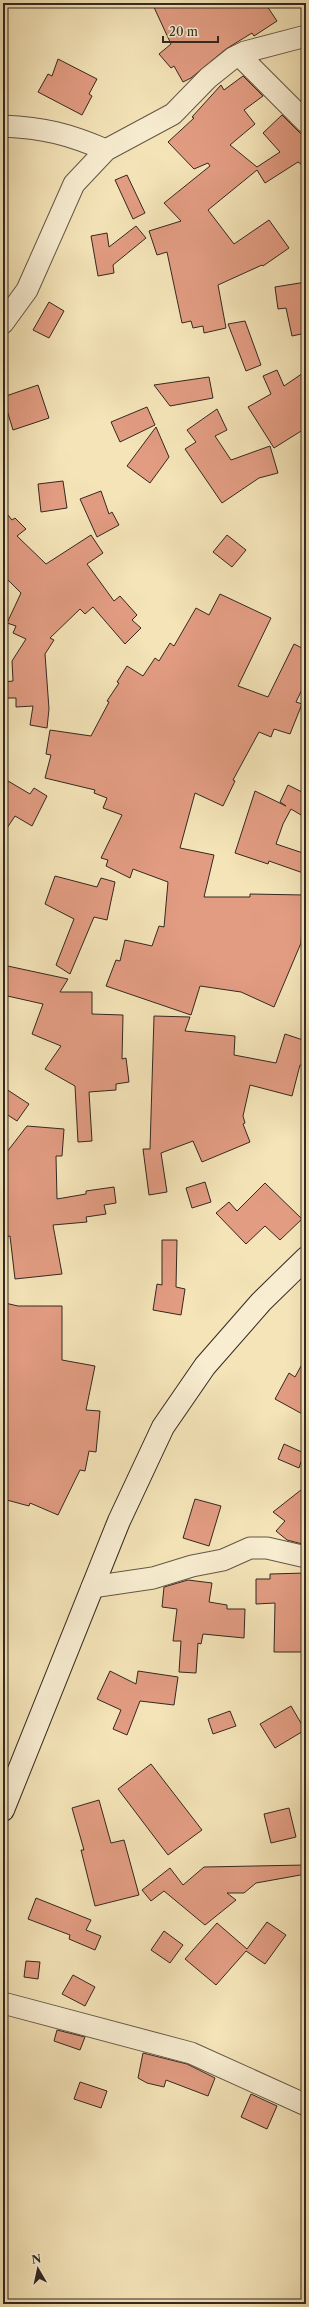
<svg xmlns="http://www.w3.org/2000/svg" width="309" height="2307" viewBox="0 0 309 2307" font-family="'Libre Caslon Text',serif">
	<style>
		.building { fill: #e29c82; stroke: #342820 }
		.lines { fill: none; stroke-linecap: round; stroke-linejoin: round }
		.street-casing { stroke: #645746; stroke-width: 23 }
		.secondary-casing { stroke: #342820; stroke-width: 24 }
		.street { stroke: #f8edd1; stroke-width: 21 }
		.secondary { stroke: #f8edd1; stroke-width: 22 }
	</style>
	<rect width="100%" height="100%" fill="#f4e4b8"/>
	<filter id="stains"><feTurbulence type="fractalNoise" baseFrequency=".005" numOctaves="4"/><feColorMatrix values="0 0 0 0 .2 0 0 0 0 .09 0 0 0 0 .02 0 0 0 .5 -.17"/></filter>
	<radialGradient id="worn" r=".72"><stop offset=".6" stop-color="#630" stop-opacity="0"/><stop offset="1" stop-color="#630" stop-opacity=".3"/></radialGradient>
	<!-- building -->
	<path class="building" d="M152 3H265L277 21 254 36 252 33 226 49 191 78 183 82 174 66 171 68 159 54 171 44Z
		M58 59 97 79 89 94 92 96 82 115 38 92 48 74 52 76Z
		M243 76 263 96 244 110 255 124 230 145 257 167 280 152 263 133 282 115 306 139V168L298 162 265 183 257 170 208 210 234 244 269 220 289 248 263 266 262 265 218 285 226 328 204 333 203 326 193 328 191 321 182 323 167 252 157 255 149 231 181 221 164 203 210 166 208 163 194 169 168 142 194 118 192 117 221 85 224 90Z
		M127 175 145 213 133 219 115 180Z
		M136 226 146 238 113 265 114 273 98 276 91 236 107 233 109 247Z
		M306 282V333L292 336 286 308 278 309 275 287Z
		M49 302 64 311 49 338 33 330Z
		M245 321 261 365 246 371 228 324Z
		M277 370 284 386 306 371V428L274 448 248 407 271 394 263 376Z
		M209 377 213 398 170 406 154 385Z
		M38 385 49 418 13 430 3 397Z
		M147 407 155 425 120 442 111 422Z
		M217 409 227 430 215 436 231 460 270 446 278 473 259 478 222 503 185 449 196 442 187 430Z
		M156 427 169 457 150 483 127 466Z
		M63 481 67 508 41 512 38 484Z
		M101 491 109 514 112 512 119 525 97 537 80 499Z
		M3 509 12 520 15 518 26 529 17 536 46 564 91 535 103 553 87 564 114 601 120 596 137 615 132 620 141 628 125 644 93 607 85 614 80 609 50 638 54 640 45 654 49 709 47 728 30 725 33 706 16 707V698H4L3 682 13 681 12 661 26 639 13 633 16 626 7 623 21 593 3 575Z
		M227 535 246 550 232 567 213 552Z
		M220 594 271 618 238 686 268 697 294 644 306 650V681L296 702 302 704 290 734 274 729 271 737 259 732 233 780 235 781 223 806 195 793 180 848 214 855 204 897H250V894L304 895 301 943 274 1007 241 992 200 986 191 1015 106 986 116 960 120 961 125 940 152 946 159 926 164 927 168 882 133 869 130 878 106 866 108 860 101 858 122 815 103 808 107 798 94 793 95 790 45 778 51 755 46 754 50 730 91 736 109 702 107 701 119 683 117 682 127 666 143 676 155 658 159 661 170 643 174 646 196 608 209 615Z
		M3 778 30 794 34 788 47 796 32 826 15 816 3 834Z
		M288 785 306 794V818L291 809 283 824 276 844 306 854V874L269 861 268 864 235 853 255 791 286 806 280 802Z
		M55 876 97 887 101 878 115 882 107 920 94 917 70 974 56 965 74 919 45 904Z
		M3 965 68 979 60 992H92V1014L123 1015 122 1059 126 1058 129 1082 116 1084V1090L89 1092 92 1141 78 1142 75 1086 45 1069 61 1046 32 1034 43 1004 3 995Z
		M154 1016 190 1017 185 1031 235 1036 234 1055 276 1063 285 1034 306 1041V1067L300 1065 292 1096 250 1085 243 1116 245 1123 243 1124 250 1142 202 1162 193 1141 161 1153 167 1192 149 1195 143 1149H150Z
		M3 1087 29 1104 17 1121 3 1112Z
		M27 1126 64 1129 62 1156H56L57 1199 86 1194V1191L114 1187 116 1203 104 1205 106 1214 86 1217 87 1222 53 1225 62 1274 15 1279 10 1236 5 1237 3 1218V1157Z
		M205 1182 211 1202 192 1208 186 1188Z
		M265 1183 302 1219 280 1240 265 1226 246 1244 216 1213 229 1202 237 1211Z
		M162 1240H177L176 1287 185 1289 181 1315 153 1310 157 1284 162 1285Z
		M5 1303 18 1306H62V1360L95 1366 86 1410 100 1411 96 1452 89 1451 85 1471 80 1470 58 1515 30 1503 29 1506 3 1499V1403L7 1350 3 1349Z
		M306 1357V1416L275 1399 289 1373 295 1377Z
		M284 1444 304 1453 299 1468 278 1459Z
		M306 1486V1545L287 1540 276 1531 285 1521 273 1512Z
		M195 1499 221 1506 209 1546 183 1538Z
		M306 1573 303 1627 306 1628V1652H274L275 1603 256 1604V1579H270V1574Z
		M188 1580 212 1583 209 1602 227 1605V1609H245L244 1638 203 1634 201 1644 198 1643 196 1673 179 1672 181 1641H173L177 1609 162 1607 164 1587Z
		M110 1671 136 1684 138 1671 178 1677 174 1705 140 1701 127 1735 113 1729 121 1710 97 1699Z
		M291 1706 305 1730 275 1748 260 1724Z
		M230 1711 236 1726 213 1734 208 1719Z
		M151 1764 202 1830 168 1855 118 1789Z
		M99 1800 111 1843 124 1840 139 1895 95 1906 81 1850H84L72 1808Z
		M289 1808 296 1837 271 1843 264 1814Z
		M306 1865V1874L256 1883 244 1893H227L236 1900 205 1925 164 1891 151 1901 142 1890 170 1868 183 1885 204 1867Z
		M36 1898 91 1920 86 1930 101 1936 95 1950 69 1939 70 1935 28 1919Z
		M267 1922 286 1935 265 1964 246 1951 216 1985 185 1959 217 1923 247 1949Z
		M164 1931 183 1945 170 1963 151 1950Z
		M26 1961 40 1962 38 1979 24 1977Z
		M73 1975 95 1987 85 2006 62 1994Z
		M57 2030 85 2037 80 2050 54 2041Z
		M143 2053 187 2064 215 2078 208 2096 166 2080 164 2087 147 2083 138 2078Z
		M80 2082 107 2091 101 2108 74 2099Z
		M251 2094 277 2106 267 2129 241 2117Z"/>
	<g class="lines">
		<!-- street casing -->
		<g class="street-casing">
			<path id="street" d="M239 55 306 122
				M3 126C45 128 68 134 106 150
				M3 323 27 290 74 184 106 150 173 114 208 78 233 58 245 52 306 36
				M92 1587 153 1578 192 1566 223 1560 250 1548H267L306 1557
				M3 2003 191 2053 306 2105"/>
		</g>
		<!-- secondary casing -->
		<g class="secondary-casing">
			<path id="secondary" d="M3 1810 119 1521 163 1427 205 1366 261 1302 306 1258"/>
		</g>
		<!-- street -->
		<use href="#street" class="street"/>
		<!-- secondary -->
		<use href="#secondary" class="secondary"/>
	</g>
	<!-- margin -->
	<rect width="309" height="2307" fill="none" stroke="#f4e4b8" stroke-width="16"/>
	<rect x="4" y="4" width="301" height="2299" fill="none" stroke="#342820" stroke-width="2"/>
	<rect x="8" y="8" width="293" height="2291" fill="none" stroke="#342820"/>
	<!-- north arrow -->
	<g transform="translate(38 2269) rotate(351)" stroke="#f8edd1" stroke-width="3" paint-order="stroke">
	<path d="M0-3L7 15L0 10L-7 15Z" fill="#342820"/>
	<text y="-6" font-size="11" font-weight="bold" text-anchor="middle" fill="#342820">N</text>
	</g>
	<!-- scale -->
	<path d="M163 36v6h55v-6" fill="none" stroke="#342820" stroke-width="2"/>
	<text x="169" y="36" font-size="12" fill="#342820" stroke="#f8edd1" stroke-width="3" paint-order="stroke">20 m</text>
	<rect width="100%" height="100%" filter="url(#stains)"/>
	<rect width="100%" height="100%" fill="url(#worn)"/>
</svg>
